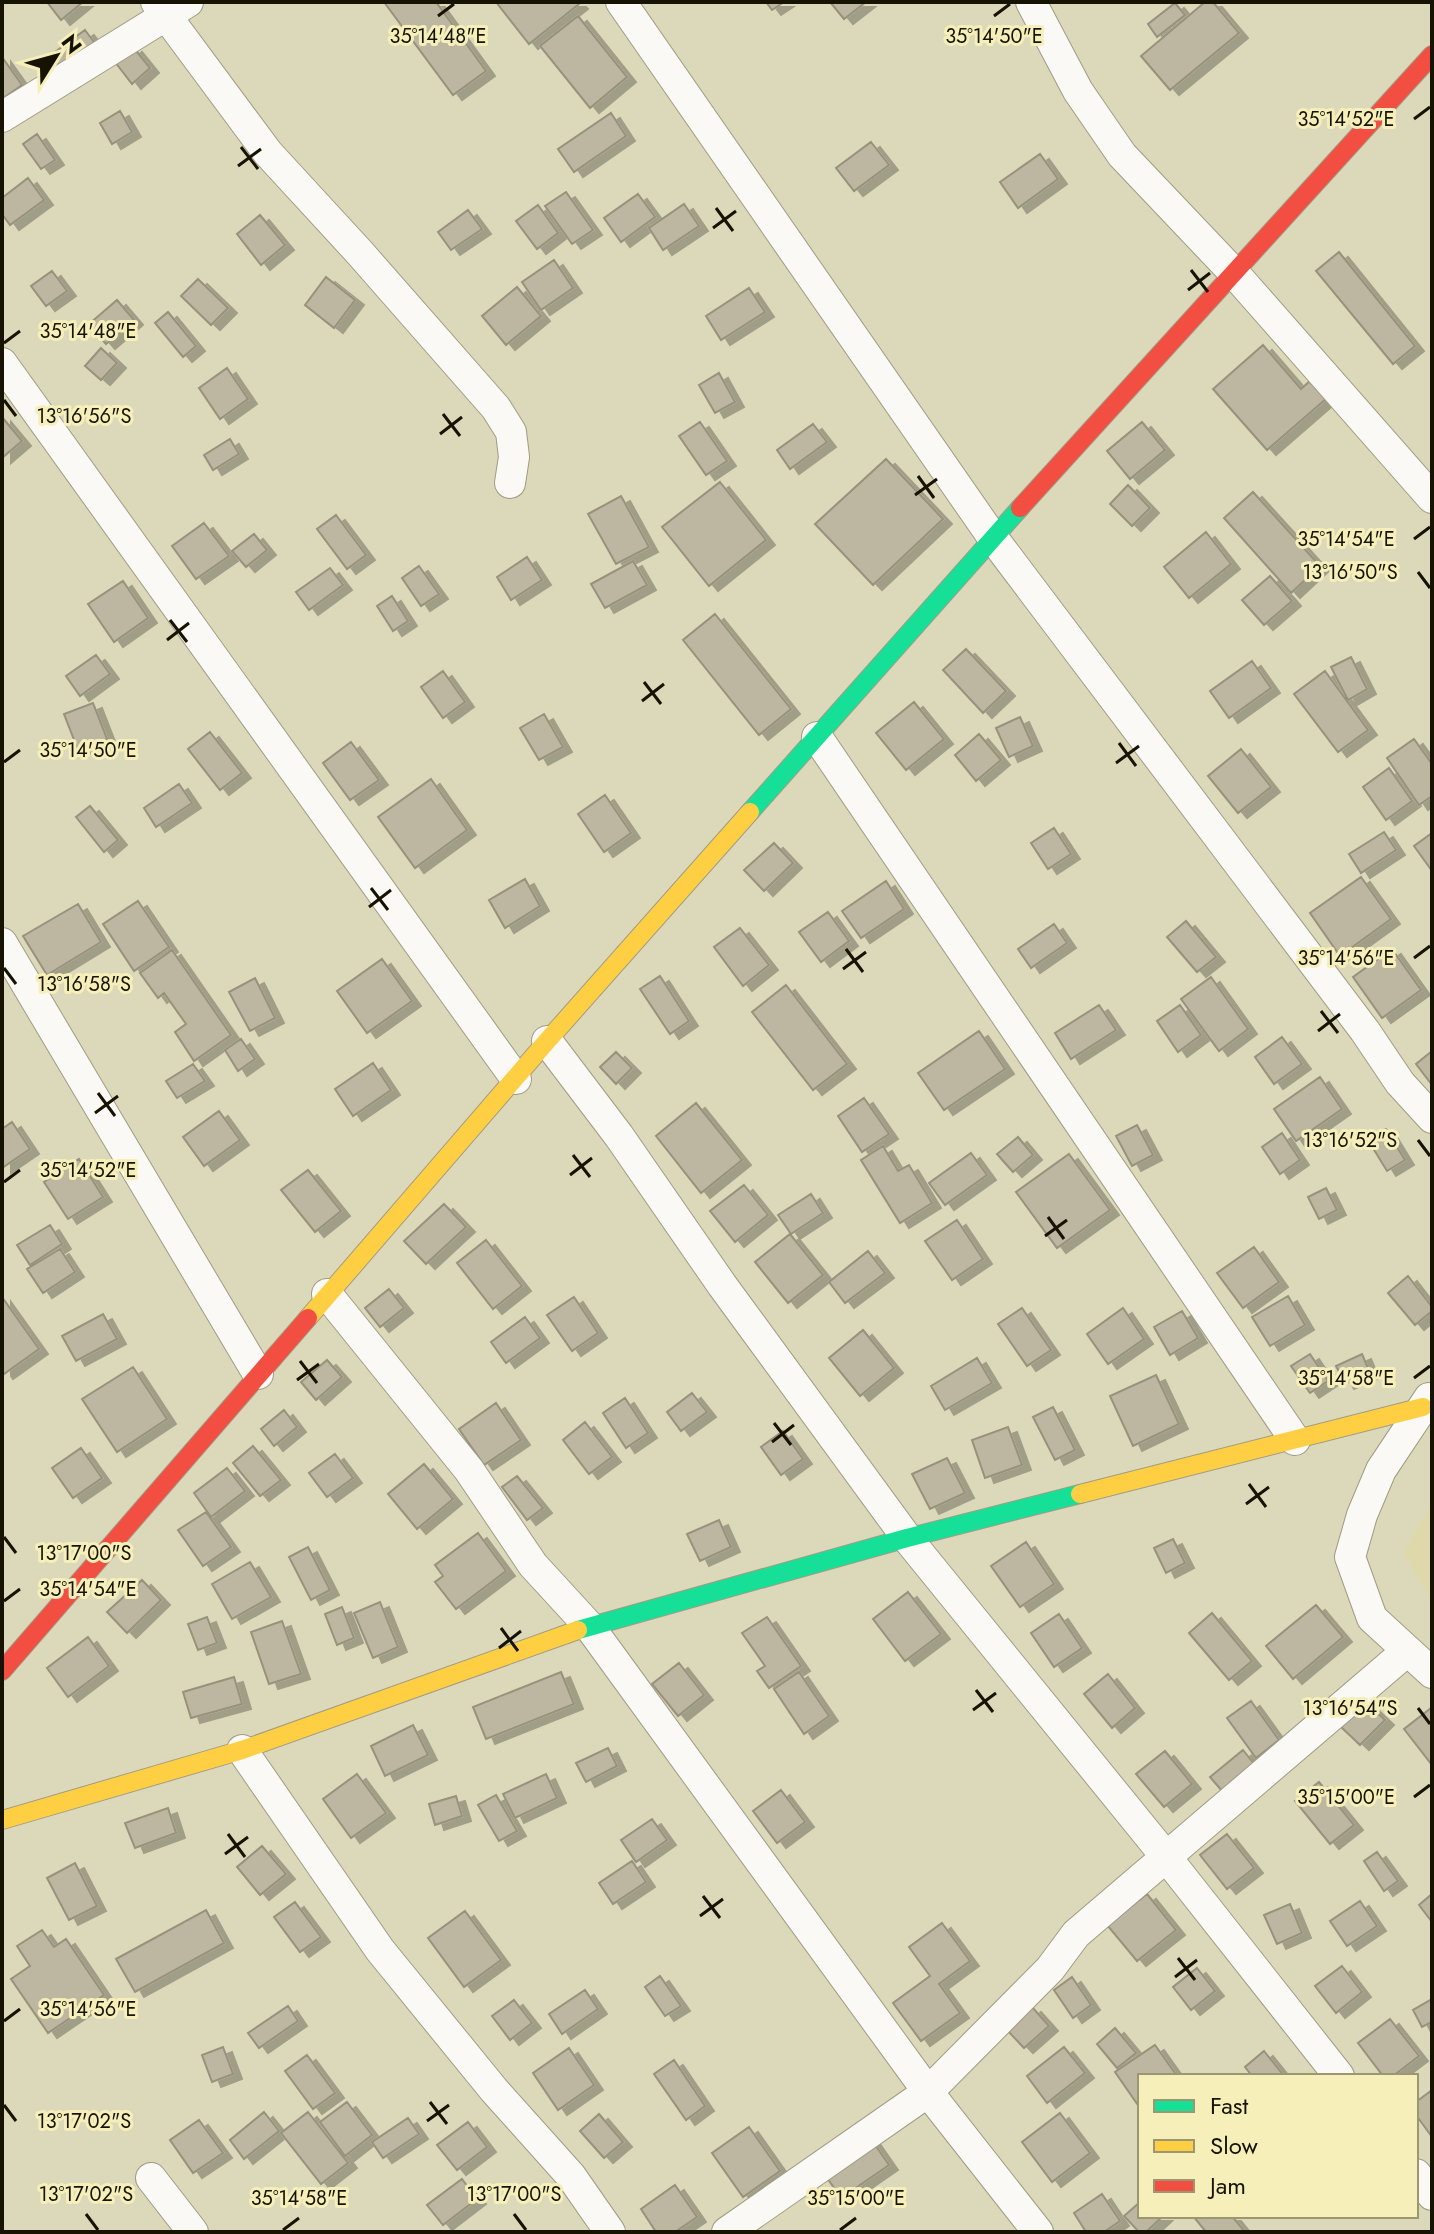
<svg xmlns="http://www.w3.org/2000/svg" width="1434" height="2234" viewBox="0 0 1434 2234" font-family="Jost,sans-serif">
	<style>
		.built { fill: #dfd8aa }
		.building { fill: #bdb6a0; stroke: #98927c; stroke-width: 2; filter: url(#shadow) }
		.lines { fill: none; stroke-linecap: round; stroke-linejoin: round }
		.street-casing { stroke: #a09c85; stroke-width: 32 }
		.fast-casing { stroke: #a09c85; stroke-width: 20 }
		.slow-casing { stroke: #a09c85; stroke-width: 20 }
		.jam-casing { stroke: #a09c85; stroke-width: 20 }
		.street { stroke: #faf9f5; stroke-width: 30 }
		.fast { stroke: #16e098; stroke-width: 18 }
		.slow { stroke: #ffcf43; stroke-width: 18 }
		.jam { stroke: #f24e42; stroke-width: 18 }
		.ticks { fill: none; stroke: #161302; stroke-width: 3 }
		.ticks-label { font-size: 20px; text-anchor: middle; fill: #161302; stroke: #f6efba; stroke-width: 6; stroke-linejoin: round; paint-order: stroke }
	</style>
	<defs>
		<filter id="shadow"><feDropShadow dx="9" dy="5" stdDeviation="0" flood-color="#0004"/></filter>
	</defs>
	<rect width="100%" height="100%" fill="#dcd8ba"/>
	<!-- built -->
	<path class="built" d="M1432 1503V1601L1403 1553Z"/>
	<!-- building -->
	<path class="building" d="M47 2H83L61 20Z
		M384 2H436L486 71 453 95Z
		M496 2H577L579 4 529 44Z
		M766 2H784L772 10Z
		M830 2H866L844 19Z
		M1205 2H1213L1239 33 1170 90 1141 56Z
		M1175 3 1185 15 1157 37 1148 24Z
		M578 16 627 77 590 108 540 46Z
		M85 30 97 46 63 71 51 55Z
		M133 47 150 68 132 84 115 62Z
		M2 57 22 85 2 99Z
		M120 111 132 132 112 144 100 123Z
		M611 113 626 136 574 172 558 149Z
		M37 134 55 160 41 169 23 144Z
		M871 142 889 165 854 191 836 168Z
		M1040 154 1058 179 1018 208 1000 182Z
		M28 178 44 200 10 225 2 214V198Z
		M566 192 593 230 572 244 545 206Z
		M638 194 655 217 621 242 604 218Z
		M684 204 699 226 663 250 649 228Z
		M538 205 558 233 537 249 516 221Z
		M468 210 482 229 451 250 438 232Z
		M260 215 285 245 261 265 237 234Z
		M1339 252 1415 346 1393 364 1316 271Z
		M554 260 573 288 541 310 522 282Z
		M52 271 67 291 46 306 31 286Z
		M326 277 355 300 334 328 305 305Z
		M198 279 228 308 211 325 181 296Z
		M517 287 541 316 506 345 482 316Z
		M749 288 765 312 721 340 706 316Z
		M117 300 134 320 106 344 89 324Z
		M168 312 196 346 183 357 155 323Z
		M1263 345 1301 389 1311 380 1327 398 1267 450 1213 389Z
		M101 348 117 363 101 380 85 366Z
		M227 368 248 399 220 419 199 388Z
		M719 373 735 402 715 413 699 385Z
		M2 417 22 441 2 458Z
		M700 422 727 461 706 475 679 436Z
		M1142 422 1165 450 1130 479 1107 451Z
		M813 424 827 442 790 469 777 450Z
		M230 439 239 454 213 470 204 455Z
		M886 459 943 519 873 585 815 524Z
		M720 482 766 540 709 586 662 527Z
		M1128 485 1150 508 1132 526 1110 504Z
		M1253 492 1320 566 1291 593 1224 518Z
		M621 496 649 547 616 564 588 514Z
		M336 515 366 555 347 569 317 529Z
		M204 523 229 556 196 579 172 546Z
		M1206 532 1231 564 1189 598 1164 567Z
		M254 534 267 550 246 567 232 551Z
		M527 557 542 580 511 600 497 577Z
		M633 561 647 585 605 608 591 584Z
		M419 566 439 594 421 606 402 578Z
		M330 568 343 585 309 610 296 592Z
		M1270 576 1292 601 1264 625 1242 600Z
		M123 581 148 618 114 642 88 604Z
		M392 596 408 621 393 631 377 606Z
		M715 614 791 709 759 735 683 640Z
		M966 649 1006 691 983 713 943 670Z
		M96 655 110 674 80 696 66 676Z
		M1351 657 1367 689 1348 700 1331 667Z
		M1252 661 1271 688 1229 718 1210 691Z
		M443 671 465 702 443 718 421 687Z
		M1325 671 1368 730 1338 752 1294 694Z
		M914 702 944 739 906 770 876 733Z
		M93 703 107 739 78 750 64 714Z
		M544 714 563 747 539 760 520 728Z
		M1020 717 1033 746 1009 757 996 728Z
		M210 732 242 773 220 790 188 749Z
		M979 734 1001 760 976 781 955 755Z
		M1414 739 1432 764V796L1419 805 1387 758Z
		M351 742 379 780 350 800 323 763Z
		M1241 749 1271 787 1238 813 1208 776Z
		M1389 768 1412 801 1386 820 1363 787Z
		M431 779 467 830 415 868 378 817Z
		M179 784 192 803 156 827 144 808Z
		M605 795 631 833 604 852 578 814Z
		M90 806 118 840 104 852 76 817Z
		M1054 828 1071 854 1048 869 1031 843Z
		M1384 832 1396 850 1361 873 1349 854Z
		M1432 833V871L1414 846Z
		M774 843 793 863 764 891 744 870Z
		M1361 877 1391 919 1340 956 1310 913Z
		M525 879 540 906 505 928 489 900Z
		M886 881 904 909 861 938 842 911Z
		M138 901 169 947 134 971 103 924Z
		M78 904 101 942 47 975 23 936Z
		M828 912 849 941 821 962 799 932Z
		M1186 921 1216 957 1197 972 1167 937Z
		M1054 924 1067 943 1031 968 1018 949Z
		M740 928 769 965 743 986 714 947Z
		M1392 949 1421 990 1382 1018 1353 977Z
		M172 950 231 1035 194 1061 175 1032 186 1024 164 993 158 998 140 973Z
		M382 959 412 1001 367 1033 337 991Z
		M660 976 689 1021 670 1034 640 989Z
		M1211 977 1248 1029 1219 1051 1181 999Z
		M255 978 275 1018 250 1031 229 992Z
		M786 985 847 1064 813 1090 752 1012Z
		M1099 1005 1116 1030 1071 1059 1055 1033Z
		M1180 1005 1201 1035 1178 1052 1157 1021Z
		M979 1031 1005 1069 944 1110 918 1073Z
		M1282 1037 1302 1064 1274 1084 1255 1057Z
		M241 1039 255 1059 238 1071 225 1050Z
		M1432 1051V1085L1416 1064Z
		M616 1052 632 1068 616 1084 600 1067Z
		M373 1063 391 1090 353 1116 335 1089Z
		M193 1064 205 1081 177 1098 166 1081Z
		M1320 1077 1342 1109 1296 1141 1274 1109Z
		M864 1098 889 1134 862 1152 838 1116Z
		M696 1103 742 1160 701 1193 656 1136Z
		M219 1111 240 1140 204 1166 183 1137Z
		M12 1122 30 1149 2 1168V1129Z
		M1137 1125 1153 1155 1132 1166 1116 1136Z
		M1386 1129 1405 1160 1387 1171 1368 1140Z
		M1282 1133 1300 1160 1280 1174 1262 1147Z
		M1018 1137 1033 1155 1013 1172 997 1154Z
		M883 1146 898 1171 909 1165 932 1203 900 1223 861 1160Z
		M971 1153 987 1175 945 1205 929 1183Z
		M1069 1154 1110 1210 1057 1248 1016 1192Z
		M79 1159 103 1197 68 1219 44 1182Z
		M308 1170 341 1211 315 1232 281 1190Z
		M744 1185 768 1215 735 1242 710 1211Z
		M1326 1188 1337 1210 1319 1219 1308 1197Z
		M811 1194 823 1213 791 1234 778 1215Z
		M444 1204 466 1227 426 1264 404 1241Z
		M957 1220 983 1259 952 1280 925 1241Z
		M50 1225 62 1244 30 1265 17 1245Z
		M790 1234 823 1275 788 1303 755 1262Z
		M486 1240 522 1286 493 1309 457 1263Z
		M1254 1247 1279 1282 1243 1308 1217 1273Z
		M60 1249 75 1272 43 1293 27 1269Z
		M868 1251 885 1273 845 1303 829 1282Z
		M1408 1276 1432 1307V1311L1415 1325 1388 1293Z
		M389 1289 404 1308 380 1327 365 1308Z
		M1288 1296 1305 1325 1270 1346 1252 1317Z
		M2 1297 39 1349 4 1374 2 1371Z
		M574 1297 598 1333 572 1351 547 1315Z
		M1022 1308 1051 1350 1027 1366 998 1324Z
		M1123 1308 1144 1339 1108 1364 1087 1334Z
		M1182 1311 1198 1338 1170 1355 1154 1327Z
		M103 1314 117 1339 76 1361 62 1336Z
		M525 1317 540 1338 506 1363 491 1342Z
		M863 1330 894 1368 860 1396 829 1358Z
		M1310 1354 1328 1381 1310 1393 1291 1366Z
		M1362 1354 1370 1373 1345 1384 1336 1366Z
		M977 1358 992 1383 945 1410 931 1386Z
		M327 1360 342 1377 316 1400 301 1382Z
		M133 1367 167 1419 117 1452 82 1399Z
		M1156 1375 1179 1424 1133 1446 1110 1396Z
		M692 1393 707 1412 681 1431 667 1412Z
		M625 1398 648 1433 626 1448 603 1413Z
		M496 1403 521 1440 484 1465 459 1429Z
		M1053 1407 1075 1450 1055 1460 1033 1417Z
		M284 1410 297 1427 274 1446 261 1429Z
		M585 1422 612 1457 589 1474 563 1440Z
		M1008 1427 1022 1465 985 1478 972 1440Z
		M783 1431 803 1459 781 1475 761 1447Z
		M253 1446 281 1480 260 1496 233 1463Z
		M81 1448 102 1478 73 1498 52 1468Z
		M335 1454 353 1478 327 1497 309 1473Z
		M947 1458 965 1493 930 1509 912 1474Z
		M424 1464 453 1499 417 1529 388 1494Z
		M227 1468 245 1491 211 1517 194 1493Z
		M517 1476 543 1508 527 1520 502 1487Z
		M206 1512 231 1547 203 1566 178 1530Z
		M719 1520 731 1547 700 1561 687 1534Z
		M478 1533 506 1571 456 1609 435 1582 443 1576 435 1565Z
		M1173 1539 1185 1563 1166 1573 1154 1548Z
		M1026 1542 1054 1584 1020 1607 991 1566Z
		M308 1547 330 1590 311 1600 289 1557Z
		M250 1562 271 1597 232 1619 212 1584Z
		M142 1580 161 1600 127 1633 107 1612Z
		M908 1592 941 1634 905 1661 873 1619Z
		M380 1602 398 1647 373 1658 354 1613Z
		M1316 1605 1343 1637 1293 1679 1266 1646Z
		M342 1607 354 1638 337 1645 325 1614Z
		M1212 1613 1252 1661 1229 1680 1189 1633Z
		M1059 1614 1082 1648 1054 1667 1031 1633Z
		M207 1617 217 1643 198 1650 188 1624Z
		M767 1617 801 1666 769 1688 757 1671 765 1666 742 1633Z
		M282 1621 301 1674 269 1684 251 1632Z
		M88 1637 109 1666 68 1697 47 1668Z
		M679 1663 704 1695 678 1716 652 1684Z
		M561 1672 574 1704 486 1739 473 1707Z
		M799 1672 829 1716 804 1734 774 1689Z
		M1108 1674 1135 1708 1112 1728 1084 1694Z
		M234 1677 242 1704 191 1718 183 1692Z
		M1251 1701 1279 1740 1256 1758 1227 1718Z
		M1365 1701 1385 1720 1360 1745 1340 1726Z
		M1431 1708 1432 1710V1765L1404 1729Z
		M413 1725 428 1755 385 1776 371 1746Z
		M608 1748 617 1766 586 1782 576 1763Z
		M1243 1750 1255 1765 1223 1792 1210 1777Z
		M1165 1751 1192 1784 1164 1807 1136 1774Z
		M357 1774 386 1813 351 1838 323 1799Z
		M546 1774 557 1798 515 1818 503 1794Z
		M1319 1782 1354 1825 1330 1844 1295 1801Z
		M781 1790 805 1822 777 1843 753 1811Z
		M496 1795 517 1831 499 1841 478 1805Z
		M456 1796 462 1816 435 1825 429 1804Z
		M168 1808 176 1833 135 1848 125 1823Z
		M652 1819 667 1840 636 1862 621 1840Z
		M1227 1834 1254 1868 1227 1889 1200 1855Z
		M262 1846 286 1874 260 1895 237 1867Z
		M1377 1852 1398 1881 1384 1891 1364 1861Z
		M632 1861 646 1882 613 1904 599 1883Z
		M75 1863 97 1906 69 1920 47 1878Z
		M1147 1894 1176 1930 1137 1961 1107 1925Z
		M1432 1894V1922L1419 1905Z
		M1360 1901 1377 1926 1347 1946 1330 1921Z
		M295 1902 321 1937 300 1952 274 1917Z
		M1290 1904 1302 1933 1277 1944 1264 1915Z
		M206 1910 224 1943 135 1992 116 1959Z
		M465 1911 501 1960 464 1987 428 1938Z
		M942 1923 970 1961 939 1984 960 2013 921 2041 893 2003 930 1976 909 1947Z
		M42 1930 54 1947 66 1939 104 1995 48 2033 11 1979 30 1966 17 1946Z
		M1342 1966 1362 1992 1336 2013 1315 1986Z
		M1197 1968 1215 1991 1191 2010 1173 1987Z
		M660 1976 681 2006 665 2016 645 1987Z
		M1072 1977 1091 2005 1073 2018 1054 1990Z
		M585 1990 598 2009 562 2034 549 2014Z
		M1432 1999V2022L1422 2027 1413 2010Z
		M514 2000 532 2023 510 2040 492 2016Z
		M288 2006 298 2021 259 2048 248 2033Z
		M1032 2007 1049 2026 1024 2048 1007 2030Z
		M1390 2019 1419 2056 1393 2076H1383L1358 2043Z
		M1115 2028 1136 2053 1117 2068 1097 2044Z
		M1155 2045 1177 2076H1140V2108L1115 2072Z
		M223 2047 233 2074 212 2082 202 2055Z
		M1064 2047 1085 2073 1047 2103 1027 2076Z
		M569 2048 594 2085 558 2110 533 2073Z
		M1264 2051 1284 2076H1252L1245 2067Z
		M307 2055 335 2093 313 2109 285 2071Z
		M674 2060 705 2106 686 2120 654 2074Z
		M1432 2090V2137L1416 2115V2102Z
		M347 2102 372 2135 345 2156 320 2122Z
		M264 2112 279 2131 244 2159 230 2140Z
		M308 2112 348 2163 321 2184 281 2133Z
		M1060 2113 1090 2153 1052 2182 1022 2142Z
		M599 2114 623 2142 604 2158 580 2131Z
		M408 2118 419 2134 383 2158 372 2142Z
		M199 2120 223 2153 193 2173 170 2140Z
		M468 2122 487 2147 457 2170 437 2145Z
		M749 2127 780 2171 743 2197 712 2153Z
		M871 2139 889 2165 841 2198 823 2172Z
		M462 2179 477 2199 443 2225 427 2205Z
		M675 2185 697 2217 675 2232H656L641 2209Z
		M1102 2194 1120 2221 1104 2232H1086L1074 2213Z
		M1140 2202V2216H1163L1146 2232H1139L1124 2216Z
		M1193 2216H1232L1245 2232H1206Z"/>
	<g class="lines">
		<!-- street casing -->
		<g class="street-casing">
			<path id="street" d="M156 2 268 153 360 253 496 408 511 432 514 457 510 483
				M621 2 993 538 1365 1031 1400 1083 1432 1118
				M1031 2 1078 91 1122 155 1235 274 1432 498
				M2 117 188 2
				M2 363 516 1079
				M817 737 1295 1440
				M2 943 258 1374
				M547 1041 619 1136 722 1285 907 1538 1167 1858 1339 2076
				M327 1294 469 1470 533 1565 589 1626 928 2092 1038 2232
				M1429 1398 1381 1470 1362 1515 1350 1557 1372 1618 1432 1673
				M242 1750 380 1950 494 2090 571 2176 610 2232
				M1416 2174 1432 2195
				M151 2178 193 2232
				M727 2232 928 2092 1050 1969 1076 1934 1407 1651"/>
		</g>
		<!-- fast casing -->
		<g class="fast-casing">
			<path id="fast" d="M750 812 1020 508
				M578 1630 907 1538 1080 1494"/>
		</g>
		<!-- slow casing -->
		<g class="slow-casing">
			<path id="slow" d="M308 1318 547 1041 750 812
				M1080 1494 1423 1407
				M2 1820 242 1750 578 1630"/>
		</g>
		<!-- jam casing -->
		<g class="jam-casing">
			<path id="jam" d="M1020 508 1432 55
				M2 1671 308 1318"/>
		</g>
		<!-- street -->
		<use href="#street" class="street"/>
		<!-- fast -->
		<use href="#fast" class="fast"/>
		<!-- slow -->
		<use href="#slow" class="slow"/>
		<!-- jam -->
		<use href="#jam" class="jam"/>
	</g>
	<!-- ticks -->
	<path class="ticks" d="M438 16 454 4M994 16 1010 4M1414 119 1430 107M241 147 258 169M238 166 261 149M716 208 733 231M713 228 736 211M1191 270 1208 292M1188 290 1210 273M4 343 20 331M4 400 16 416M443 414 460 436M440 434 462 417M918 476 934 498M915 495 937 479M1414 539 1430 527M1418 572 1430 588M170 620 187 642M167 640 189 623M644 682 661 704M642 701 664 684M1119 743 1136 766M4 762 20 750M1116 763 1139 746M371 888 388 910M369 907 391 890M846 949 863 972M1414 958 1430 946M4 968 16 984M843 969 866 952M1321 1011 1338 1033M1318 1031 1340 1014M98 1093 115 1116M95 1113 118 1096M1418 1140 1430 1156M573 1155 590 1177M570 1175 592 1158M4 1182 20 1170M1048 1217 1064 1239M1045 1236 1067 1220M300 1361 317 1383M1414 1378 1430 1366M297 1380 319 1364M774 1423 791 1445M772 1442 794 1425M1249 1484 1266 1507M1246 1504 1269 1487M4 1537 16 1553M4 1601 20 1589M501 1628 518 1651M499 1648 521 1631M976 1690 993 1712M1418 1708 1430 1724M973 1710 996 1693M1414 1797 1430 1785M228 1834 245 1857M225 1854 248 1837M703 1896 720 1918M700 1916 723 1899M1178 1958 1195 1980M1175 1977 1197 1960M4 2021 20 2009M430 2102 447 2124M4 2105 16 2121M427 2121 449 2105M86 2214 98 2230M514 2214 526 2230M283 2230 299 2218M840 2230 856 2218"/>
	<g class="ticks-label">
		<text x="438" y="43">35°14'48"E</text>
		<text x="994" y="43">35°14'50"E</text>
		<text x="1346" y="126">35°14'52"E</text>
		<text x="88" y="338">35°14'48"E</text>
		<text x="84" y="423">13°16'56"S</text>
		<text x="1346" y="546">35°14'54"E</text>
		<text x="1350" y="579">13°16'50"S</text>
		<text x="88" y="757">35°14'50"E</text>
		<text x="1346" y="965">35°14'56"E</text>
		<text x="84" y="991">13°16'58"S</text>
		<text x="1350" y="1147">13°16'52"S</text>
		<text x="88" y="1177">35°14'52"E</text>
		<text x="1346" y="1385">35°14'58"E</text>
		<text x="84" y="1560">13°17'00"S</text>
		<text x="88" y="1596">35°14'54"E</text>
		<text x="1350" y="1715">13°16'54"S</text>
		<text x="1346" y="1804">35°15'00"E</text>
		<text x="88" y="2016">35°14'56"E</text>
		<text x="84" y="2128">13°17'02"S</text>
		<text x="86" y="2201">13°17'02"S</text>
		<text x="514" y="2201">13°17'00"S</text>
		<text x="299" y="2205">35°14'58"E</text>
		<text x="856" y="2205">35°15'00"E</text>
	</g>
	<!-- border -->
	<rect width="1434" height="2234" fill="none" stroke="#161302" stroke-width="8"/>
	<!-- legend -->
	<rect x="1138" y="2074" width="280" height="144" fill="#f6efba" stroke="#9c9770" stroke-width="2"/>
	<rect x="1154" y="2100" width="40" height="12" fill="#16e098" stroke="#9c9770" stroke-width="2"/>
	<text x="1210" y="2114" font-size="24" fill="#161302">Fast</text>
	<rect x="1154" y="2140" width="40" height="12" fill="#ffcf43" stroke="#9c9770" stroke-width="2"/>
	<text x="1210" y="2154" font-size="24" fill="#161302">Slow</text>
	<rect x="1154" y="2180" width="40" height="12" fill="#f24e42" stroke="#9c9770" stroke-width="2"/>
	<text x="1210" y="2194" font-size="24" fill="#161302">Jam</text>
	<!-- north arrow -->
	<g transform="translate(56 56) rotate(53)" stroke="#f6efba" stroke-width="6" paint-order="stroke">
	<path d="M0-6L14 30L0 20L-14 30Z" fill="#161302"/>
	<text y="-12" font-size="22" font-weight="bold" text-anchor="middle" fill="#161302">N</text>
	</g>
</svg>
